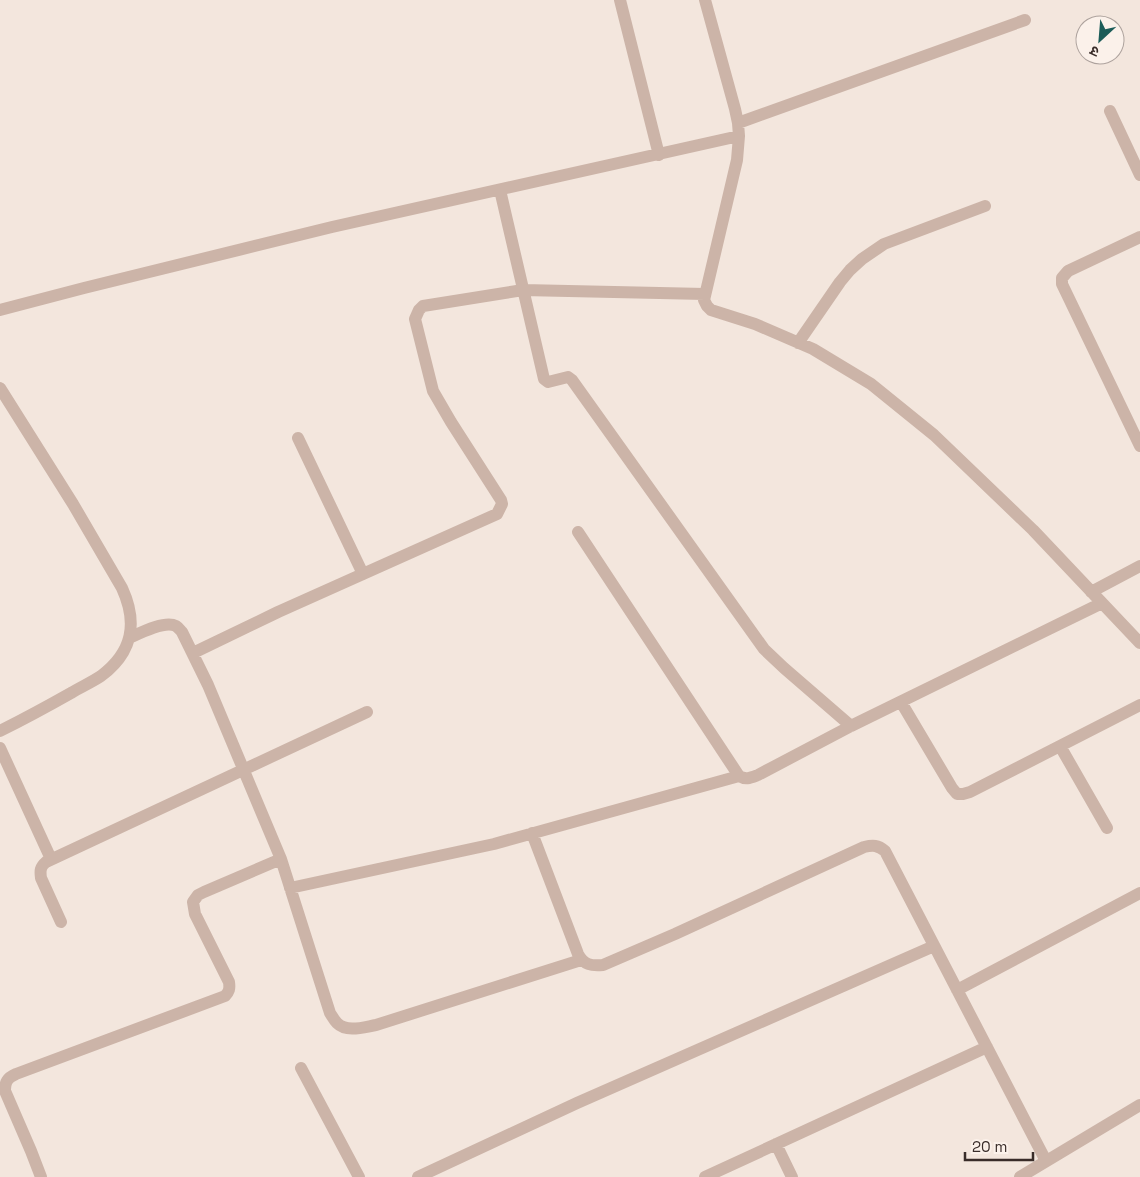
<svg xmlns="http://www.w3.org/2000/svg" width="1140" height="1177" viewBox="0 0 1140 1177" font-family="'Space Grotesk','Noto Sans Devanagari',sans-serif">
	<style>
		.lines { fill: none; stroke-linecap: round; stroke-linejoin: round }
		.minor { stroke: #ccb4a8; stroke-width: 12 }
	</style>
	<rect width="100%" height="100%" fill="#f3e6dd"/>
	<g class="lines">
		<!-- minor -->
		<path class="minor" d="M620 0 659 155
			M705 0 735 109 738 123 739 136 737 160 704 300 707 306 711 310 755 324 813 349 871 384 934 435 1033 530 1140 643
			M1110 111 1140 175
			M738 123 1025 20
			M500 190 544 379 548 382 568 377 572 380 764 649 784 668 851 726
			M1140 237 1068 271 1062 278V284L1140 446
			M0 310 84 288 332 227 739 136
			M798 343 840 282 850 270 862 259 884 244 985 206
			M0 388 73 504 122 588C138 623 133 652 101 676 92 682 81 687 71 693 48 706 24 719 0 731
			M298 438 363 574
			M578 532 739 776C746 780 750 778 758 775L851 726 1102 603
			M1091 592 1140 566
			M129 638C140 633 165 620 176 626 179 628 180 630 182 632L208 685 281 859 330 1013C332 1016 334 1020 337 1023 347 1033 364 1027 376 1025L581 960
			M193 653 278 612 497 514 502 504 501 500 451 422 433 391 415 319 419 310 423 306 523 290 705 294
			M901 702 952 788 957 794H963L970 792 1140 705
			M1060 746 1107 828
			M0 748 51 859
			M532 833 578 954C584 965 591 966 603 965L675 934 864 847C873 845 878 845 885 851L1046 1161
			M290 888 494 844 739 776
			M61 922 41 878C40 871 40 867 46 862L367 712
			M957 990 1140 893
			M301 1068 359 1177
			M776 1144 792 1177
			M41 1177 31 1151 5 1091C5 1082 7 1078 16 1074L225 996C229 992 230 989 229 982L195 914 193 902 198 895 204 892 281 859
			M418 1177 577 1103 934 946
			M705 1177 987 1047
			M1020 1177 1140 1105"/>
	</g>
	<!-- north arrow -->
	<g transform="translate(1100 40) rotate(206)"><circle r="24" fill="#fbf1ea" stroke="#ada29d"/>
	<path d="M0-4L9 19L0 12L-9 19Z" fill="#1c5c58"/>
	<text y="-8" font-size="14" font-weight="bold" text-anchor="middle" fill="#392c29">उ</text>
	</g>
	<!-- scale -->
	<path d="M965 1152v8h68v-8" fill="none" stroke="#392c29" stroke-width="2.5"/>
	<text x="972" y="1152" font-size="15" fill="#392c29" stroke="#fbf1ea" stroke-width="4" paint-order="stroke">20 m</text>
</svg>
